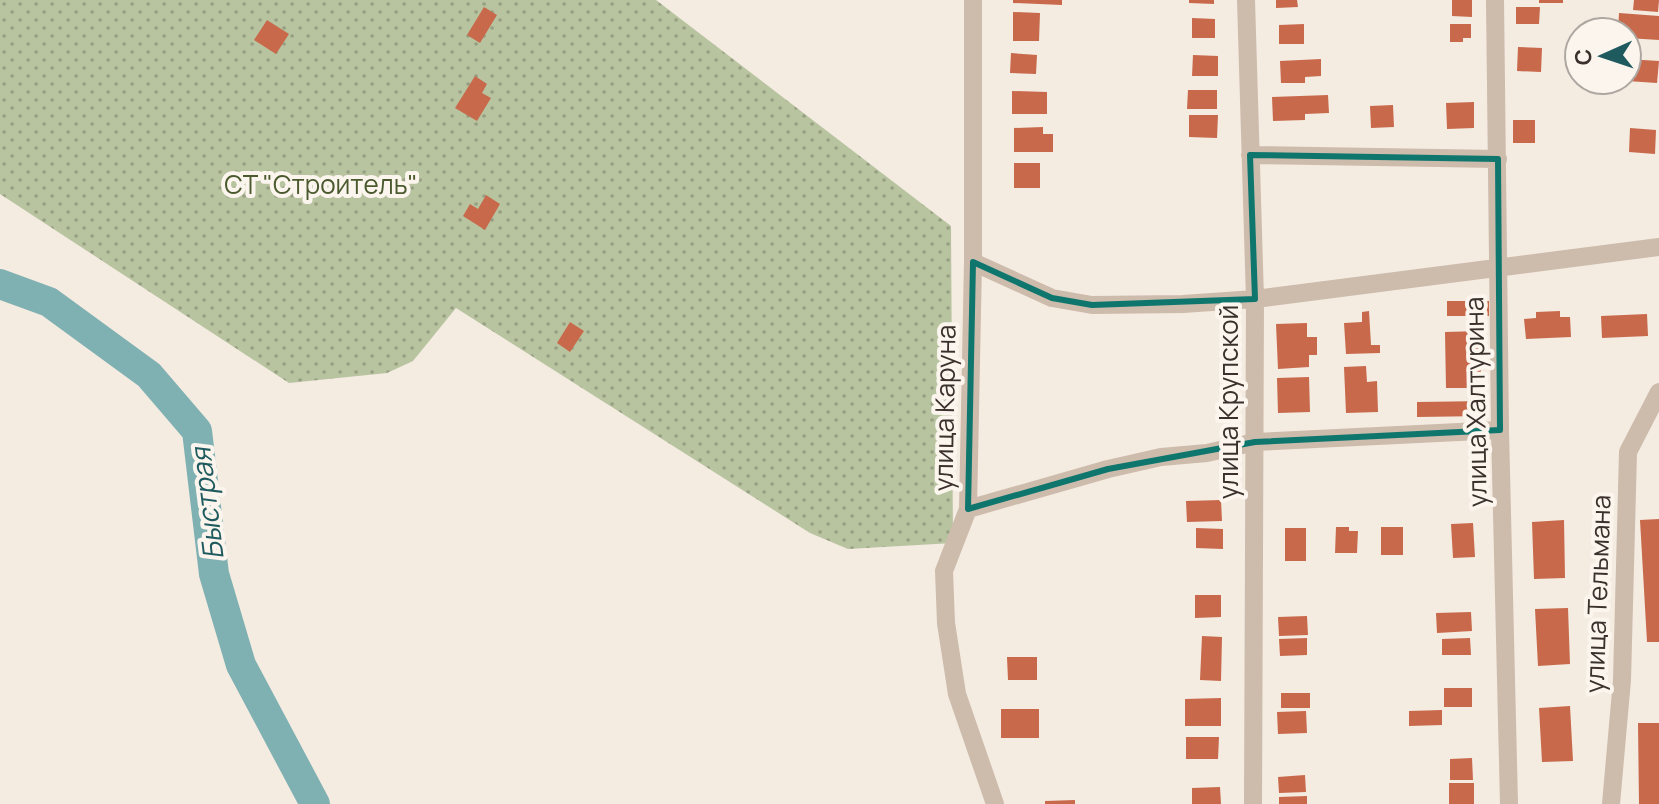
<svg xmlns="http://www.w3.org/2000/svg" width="1659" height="804" viewBox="0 0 1659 804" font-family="Manrope,sans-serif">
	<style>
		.garden { fill: url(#garden-dots) }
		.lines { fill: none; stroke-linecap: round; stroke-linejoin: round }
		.river { stroke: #7fb0b2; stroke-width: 30 }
		.building { fill: #c8694b }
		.minor { stroke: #cdbbac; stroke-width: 18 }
		.marked { fill: none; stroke: #0f766e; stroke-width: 6; stroke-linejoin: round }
		.labels { text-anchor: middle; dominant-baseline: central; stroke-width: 8; stroke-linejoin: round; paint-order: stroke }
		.park-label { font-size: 26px; fill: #4a5a2e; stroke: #fbf5ee }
		.street-label { font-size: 26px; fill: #3b302b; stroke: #fbf5ee }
		.water-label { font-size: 28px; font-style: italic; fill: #1f5a5e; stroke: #fbf5ee }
	</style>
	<defs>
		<pattern id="garden-dots" width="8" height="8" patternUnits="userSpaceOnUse" patternTransform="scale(2)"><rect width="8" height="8" fill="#b8c4a0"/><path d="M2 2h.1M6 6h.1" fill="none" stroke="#97a083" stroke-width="1.8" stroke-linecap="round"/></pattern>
	</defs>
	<rect width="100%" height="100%" fill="#f4ebe1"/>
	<!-- garden -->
	<path class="garden" d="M0 0H656L951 226 953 543 848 549 810 533 456 308 413 361 387 373 289 383 0 194Z"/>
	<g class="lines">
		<!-- river -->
		<path class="river" d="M0 284 49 302 149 375 197 431 214 574 241 665 315 804"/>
	</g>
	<!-- building -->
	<path class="building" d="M1013 0H1062V5L1013 3Z
		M1189 0H1214V4L1189 3Z
		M1276 0H1297L1298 7 1276 8Z
		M1452 0H1472V17L1452 16Z
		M1539 0H1563V3H1539Z
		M1634 0H1659L1658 12 1633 10Z
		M484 7 497 15 480 43 467 35Z
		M1516 7H1540L1539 24H1516Z
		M1013 12 1040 13 1039 41H1013Z
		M1619 13 1659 16V40L1627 38V32L1618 31Z
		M1192 18 1215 19V38H1192Z
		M267 20 289 34 276 54 254 40Z
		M1304 24V44H1279V25Z
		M1450 24H1471V38H1463V42H1450Z
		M1518 47 1542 48 1541 72 1517 71Z
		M1011 53 1037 55 1036 74 1010 73Z
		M1193 55 1218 56V76H1192Z
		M1321 59V76L1305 77V83H1281L1280 61Z
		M1627 59 1659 61 1657 83 1627 81Z
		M475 76 487 84 482 93 491 98 477 121 455 108Z
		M1188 90H1217V109H1187Z
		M1012 91 1047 92V114H1012Z
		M1328 95 1329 113 1305 114V120L1273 121 1272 97Z
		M1474 102V128L1447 129 1446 103Z
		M1393 105 1394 127 1371 128 1370 106Z
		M1189 115H1218L1217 138 1189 137Z
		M1513 120H1535V143H1513Z
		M1043 127V134H1053V152H1014V128Z
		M1630 128 1656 130 1655 154 1629 152Z
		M1014 163H1040V188H1014Z
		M486 195 500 204 485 230 463 216 470 204 478 209Z
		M1447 301H1489V316H1447Z
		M1369 311 1371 345H1380V353L1346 354 1344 323 1362 322V312Z
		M1560 311V317H1570L1571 337 1526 339 1524 319 1536 318V312Z
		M1647 314 1648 336 1602 338 1601 316Z
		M570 322 584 331 570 352 557 343Z
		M1307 323V337H1317V355H1309V367L1278 369 1276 324Z
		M1480 331 1481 388H1446L1445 332Z
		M1366 366 1367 382 1377 381 1378 412 1346 413 1344 367Z
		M1309 377 1310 412 1278 413 1277 378Z
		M1486 401V416L1417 417V402Z
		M1221 500 1222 521 1187 522 1186 501Z
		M1659 519V642H1647L1640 520Z
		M1564 520 1565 578 1534 579 1532 522Z
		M1473 523 1475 557 1453 558 1451 524Z
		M1336 527H1349V531H1358L1357 553H1335Z
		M1381 527H1403V555H1381Z
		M1196 528 1223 529V549L1196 548Z
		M1285 528H1306V561H1285Z
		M1195 595H1221V617L1195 618Z
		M1568 608 1570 664 1538 666 1535 609Z
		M1471 612 1472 631 1437 633 1436 613Z
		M1307 616 1308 635 1279 636 1278 617Z
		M1202 636 1222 637 1221 681 1200 680Z
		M1307 638V655L1280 656 1279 639Z
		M1470 638 1471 655H1442V639Z
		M1007 657H1037V680H1008Z
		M1444 688H1472V707H1444Z
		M1281 693H1310V708H1281Z
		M1221 698V726H1185V699Z
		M1570 706 1573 761 1542 762 1539 708Z
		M1001 709H1039V738H1001Z
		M1442 710V725L1409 726V711Z
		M1306 711 1307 733 1278 734 1277 712Z
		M1638 723H1659V804H1639Z
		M1186 737H1219L1218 759H1186Z
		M1472 758 1473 780H1450V759Z
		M1305 775 1306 792 1279 793 1278 777Z
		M1449 783H1474V804H1449Z
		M1220 787 1221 804H1192V788Z
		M1307 796V804H1279V797Z
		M1075 800V804H1045V801Z"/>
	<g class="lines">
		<!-- minor -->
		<path class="minor" d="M973 0V262L968 509 944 571 946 623 957 694 995 804
			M1246 0 1255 299 1253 804
			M1495 0 1500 430 1509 804
			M1250 155 1498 159
			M973 262 1052 298 1092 305 1183 304 1255 299 1659 247
			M968 509 1108 469 1161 457 1207 453 1255 442 1500 430
			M1611 804 1622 680 1628 452 1659 392"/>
	</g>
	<!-- marked area -->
	<path class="marked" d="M1250 155 1498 159 1500 430 1255 442 1108 469 968 509 973 262 1052 298 1092 305 1255 299Z"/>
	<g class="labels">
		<!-- park labels -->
		<g class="park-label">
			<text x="321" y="184">СТ "Строитель"</text>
		</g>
		<!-- street labels -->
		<g class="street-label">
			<text transform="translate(1228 402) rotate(-90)">улица Крупской</text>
			<text transform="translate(1475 402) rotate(-91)">улица Халтурина</text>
			<text transform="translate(944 408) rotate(-89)">улица Каруна</text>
			<text transform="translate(1597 594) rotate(-88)">улица Тельмана</text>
		</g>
		<!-- water labels -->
		<g class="water-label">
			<text transform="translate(206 504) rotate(-97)">Быстрая</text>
		</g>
	</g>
	<!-- north arrow -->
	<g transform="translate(1603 56) rotate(267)"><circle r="38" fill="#fbf5ee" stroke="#aea6a0" stroke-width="2"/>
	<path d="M0-6L14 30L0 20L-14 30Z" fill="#1f5a5e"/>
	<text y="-12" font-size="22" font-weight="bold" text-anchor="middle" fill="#3b302b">С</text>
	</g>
</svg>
